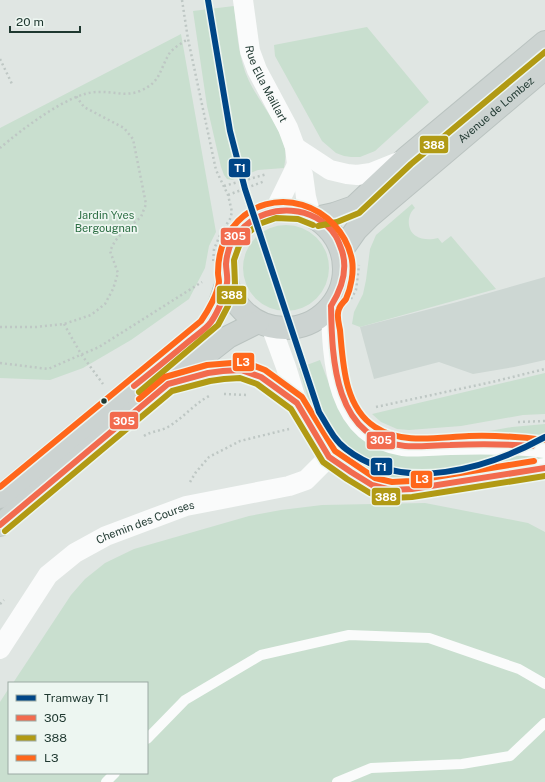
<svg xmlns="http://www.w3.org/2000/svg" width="545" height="782" viewBox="0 0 545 782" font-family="'Public Sans',sans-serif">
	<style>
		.built { fill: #cdd7d3 }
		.green { fill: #c9dfcf }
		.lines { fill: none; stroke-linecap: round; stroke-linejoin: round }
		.primary-casing { stroke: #bac3c0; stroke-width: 24 }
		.path { stroke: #bec7c4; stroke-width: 2.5; stroke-dasharray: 2 3; stroke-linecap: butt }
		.service { stroke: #fafbfb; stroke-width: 10 }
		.minor { stroke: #fafbfb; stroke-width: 20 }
		.primary { stroke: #ccd3d1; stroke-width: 22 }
		.bus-1-casing { stroke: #edf6f1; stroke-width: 9 }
		.bus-2-casing { stroke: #edf6f1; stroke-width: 9 }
		.bus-3-casing { stroke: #edf6f1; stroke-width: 9 }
		.bus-1 { stroke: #f26b4e; stroke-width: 6 }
		.bus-2 { stroke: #b19a14; stroke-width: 6 }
		.bus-3 { stroke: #ff671b; stroke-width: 6 }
		.tram-1-casing { stroke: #edf6f1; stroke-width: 9 }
		.tram-1 { stroke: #004687; stroke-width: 6 }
		.bus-dot { fill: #1f3830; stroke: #edf6f1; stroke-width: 1.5 }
		.labels { text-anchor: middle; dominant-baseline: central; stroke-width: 3.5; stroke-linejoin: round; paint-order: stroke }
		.street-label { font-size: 11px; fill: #1f3830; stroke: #edf6f1 }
		.park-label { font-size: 11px; fill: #2b6d42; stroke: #edf6f1 }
		.line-badge { stroke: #edf6f1; stroke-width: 1.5 }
		.badge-label { font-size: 11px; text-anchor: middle; font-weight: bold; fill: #fff }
	</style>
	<rect width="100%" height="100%" fill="#e0e6e3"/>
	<!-- built -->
	<path class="built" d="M545 277V360L514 367 473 374 439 362 374 379 360 327 457 302Z"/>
	<!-- green -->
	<path class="green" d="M234 6C237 31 238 58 249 81 259 102 281 127 285 149 286 155 285 162 284 168L258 170 232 180 227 179 224 175 221 167 207 106 193 11Z
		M367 27 429 102 375 151 360 157H351L344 156 336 153 322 141 275 56 274 45Z
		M181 34 216 232 209 246 205 268 189 299 131 340 83 368 50 380 0 378V128Z
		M412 204 415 208C407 214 406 230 416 236 422 240 431 240 438 238L442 243 451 236 496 289 360 327 352 324 354 312 363 294 366 280 370 249 376 235Z
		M243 268a43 43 0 1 1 86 0a43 43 0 1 1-86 0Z
		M320 360 337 405 359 435 545 454V465C521 468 497 471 472 474 428 480 394 488 354 463 345 457 335 450 329 441 313 417 307 395 299 368Z
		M545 373V414L523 415 461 426 409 430 397 429 381 422 372 414Z
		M545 424V443L462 436 512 427Z
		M425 503 528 523 545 532V782H0V702L9 688V773H147V683H13L71 595 85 579 105 563 134 549 249 516 281 510 322 505Z"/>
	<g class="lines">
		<!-- primary casing -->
		<g class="primary-casing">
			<g id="primary">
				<circle cx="285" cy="269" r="59"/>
				<path d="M316 218 334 214 354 207 406 158 545 42"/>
				<path id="s3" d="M342 250 356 230 370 216 545 68"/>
				<path d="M0 497 207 326C218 313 222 297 227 282"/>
				<path d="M0 525 168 384 228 337 258 322"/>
			</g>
		</g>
		<!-- path -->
		<path class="path" d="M182 0 188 39 216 170 228 195 232 212 230 219 221 233 214 249 213 264
			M0 59 12 84
			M0 148C21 130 70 92 97 92 112 91 125 97 140 91 161 82 159 71 169 54 173 48 182 43 188 39
			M224 186 267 174
			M228 195 265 181
			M351 299 356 290 359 265
			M64 324 81 354 103 384
			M0 327H36L64 324 91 315 105 304 113 289 118 273 110 251 115 241 123 232 141 217 146 204 133 139 124 128 84 107 76 96
			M0 363 48 369 99 347 202 282
			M224 394 247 395
			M376 407 492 382 545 369
			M518 422 545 421
			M144 436C152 431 161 431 168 427 183 418 193 405 209 396
			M190 482 196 472 209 457 240 441 289 429
			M0 604 4 600"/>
		<!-- service -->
		<path class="service" d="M147 739 185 700 261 655 349 635 429 638 519 669 545 684
			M106 782 115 773
			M337 782 371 768 462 764 510 756 545 723"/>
		<!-- minor -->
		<g class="minor">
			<path id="s1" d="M243 0 250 51 257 70 288 128 295 147 297 165 303 175 306 197 311 216"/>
			<path d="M295 147 330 170 347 174 357 175 371 173 401 161"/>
			<path d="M275 210 297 165"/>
			<path d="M331 306C332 360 335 436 403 446 416 448 437 445 451 445 483 444 514 444 545 448"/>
			<path d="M271 326 286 367 297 403 329 457 372 485 391 490 412 489 545 468"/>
			<path d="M168 384C197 376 233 361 262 377 274 384 286 394 297 403"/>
			<path id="s2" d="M0 649 48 575 75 553 106 536 186 506 289 486 306 480 329 457"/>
		</g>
		<!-- primary -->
		<use href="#primary" class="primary"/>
		<!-- bus-1 casing -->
		<g class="bus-1-casing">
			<path id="bus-1" d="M331 306C332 359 334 440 405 446 420 447 435 445 450 445 478 444 505 444 532 446
				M134 386C152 372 170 357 188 342 196 335 205 330 211 322 218 312 225 295 227 283 228 277 226 270 226 264 227 250 233 236 244 227 269 203 315 205 335 235 338 239 340 246 342 251 348 270 341 290 331 306
				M0 525 168 384 208 373 223 371 241 370 261 377 297 403 329 457 351 472 372 485 391 490 412 489 545 468"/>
		</g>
		<!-- bus-2 casing -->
		<g class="bus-2-casing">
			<path id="bus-2" d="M318 226 337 222 359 213 411 164 545 52
				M139 392 218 325 228 306 235 284 234 260 239 246 248 233 259 224 276 218 298 219 313 225
				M5 531 172 391 210 381 224 379 240 378 257 384 291 409 323 462 347 479 370 493 391 498 412 497 545 476"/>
		</g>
		<!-- bus-3 casing -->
		<g class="bus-3-casing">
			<path id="bus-3" d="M139 399 165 377 207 365 244 362 265 370 302 397 335 451 375 478 392 482 411 481 534 461
				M0 487 201 321C208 311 218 293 219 282 219 279 218 276 218 273 218 256 222 240 233 227 270 180 341 204 352 260 354 272 351 288 346 299 344 302 340 305 339 309 336 315 339 324 340 330 343 363 344 407 375 427 402 445 439 437 469 436 494 435 520 437 545 440"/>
		</g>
		<!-- bus-1 -->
		<use href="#bus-1" class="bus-1"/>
		<!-- bus-2 -->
		<use href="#bus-2" class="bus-2"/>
		<!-- bus-3 -->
		<use href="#bus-3" class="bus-3"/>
		<!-- tram-1 casing -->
		<g class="tram-1-casing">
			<path id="tram-1" d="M208 0 230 131 245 189 319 412C327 425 334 440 346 449 404 494 487 469 545 437"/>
		</g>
		<!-- tram-1 -->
		<use href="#tram-1" class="tram-1"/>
	</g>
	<!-- markers -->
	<circle class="bus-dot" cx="104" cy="401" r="3.5"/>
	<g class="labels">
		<!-- street labels -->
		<g class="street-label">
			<text stroke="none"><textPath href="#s1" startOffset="88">Rue Ella Maillart</textPath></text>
			<text stroke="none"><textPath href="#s3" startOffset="209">Avenue de Lombez</textPath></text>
			<text stroke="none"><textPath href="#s2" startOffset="200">Chemin des Courses</textPath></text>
		</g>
		<!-- park labels -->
		<g class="park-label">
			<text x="106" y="215">Jardin Yves<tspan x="106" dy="13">Bergougnan</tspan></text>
		</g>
	</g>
	<g class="line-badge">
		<rect x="419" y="135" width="30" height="19" rx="4" fill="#b19a14"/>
		<rect x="228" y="158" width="23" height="20" rx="4" fill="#004687"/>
		<rect x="220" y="227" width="31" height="19" rx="4" fill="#f26b4e"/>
		<rect x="216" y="285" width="31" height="20" rx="4" fill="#b19a14"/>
		<rect x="232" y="352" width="23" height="20" rx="4" fill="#ff671b"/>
		<rect x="109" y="411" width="30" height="19" rx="4" fill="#f26b4e"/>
		<rect x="366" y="431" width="30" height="19" rx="4" fill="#f26b4e"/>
		<rect x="370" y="457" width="23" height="19" rx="4" fill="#004687"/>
		<rect x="410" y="470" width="23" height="19" rx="4" fill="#ff671b"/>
		<rect x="371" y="487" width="30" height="19" rx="4" fill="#b19a14"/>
	</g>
	<g class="badge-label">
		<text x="434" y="149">388</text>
		<text x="240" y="172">T1</text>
		<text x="235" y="240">305</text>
		<text x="232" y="299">388</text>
		<text x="243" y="366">L3</text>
		<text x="124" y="425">305</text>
		<text x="381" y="444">305</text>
		<text x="381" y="471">T1</text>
		<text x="422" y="483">L3</text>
		<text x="386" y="501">388</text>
	</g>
	<!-- legend -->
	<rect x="8" y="682" width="140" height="92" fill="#edf6f1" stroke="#9baaa4"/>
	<rect x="16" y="695" width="20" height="6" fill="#004687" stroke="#9baaa4"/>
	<text x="44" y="702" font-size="12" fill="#1f3830">Tramway T1</text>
	<rect x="16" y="715" width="20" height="6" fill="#f26b4e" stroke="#9baaa4"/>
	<text x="44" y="722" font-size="12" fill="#1f3830">305</text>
	<rect x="16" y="735" width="20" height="6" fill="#b19a14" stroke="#9baaa4"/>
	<text x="44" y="742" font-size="12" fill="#1f3830">388</text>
	<rect x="16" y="755" width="20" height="6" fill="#ff671b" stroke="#9baaa4"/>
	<text x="44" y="762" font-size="12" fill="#1f3830">L3</text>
	<!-- scale -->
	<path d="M10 26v6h70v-6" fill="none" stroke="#1f3830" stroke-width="2"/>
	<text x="16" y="26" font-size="12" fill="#1f3830" stroke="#edf6f1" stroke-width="3" paint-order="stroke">20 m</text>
</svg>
